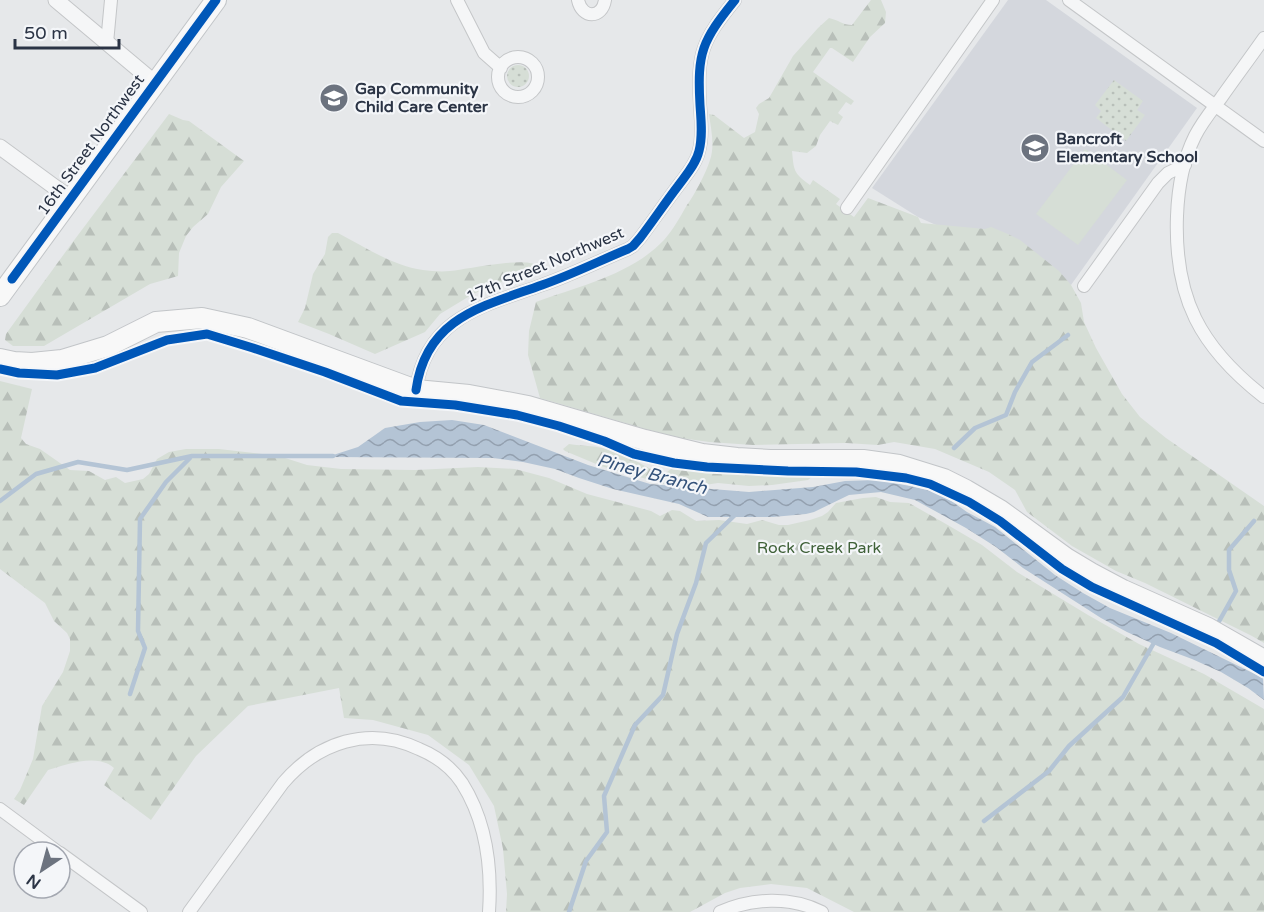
<svg xmlns="http://www.w3.org/2000/svg" width="1264" height="912" viewBox="0 0 1264 912" font-family="'Varela Round',sans-serif">
	<style>
		.built { fill: #d4d7dd }
		.grass { fill: url(#grass-dots) }
		.forest { fill: url(#forest-firs) }
		.pitch { fill: #d6ded6 }
		.water { fill: url(#water-waves) }
		.lines { fill: none; stroke-linecap: round; stroke-linejoin: round }
		.stream { stroke: #b4c4d5; stroke-width: 4.5 }
		.minor-casing { stroke: #c4c6c8; stroke-width: 14 }
		.tertiary-casing { stroke: #c4c6c8; stroke-width: 17 }
		.primary-casing { stroke: #c2c5c8; stroke-width: 22 }
		.minor { stroke: #f5f6f7; stroke-width: 12 }
		.tertiary { stroke: #f5f6f7; stroke-width: 15 }
		.primary { stroke: #f8f8f8; stroke-width: 20 }
		.cycleway-casing { stroke: #f4f6f9; stroke-width: 13 }
		.cycleway { stroke: #0057b8; stroke-width: 9 }
		.labels { text-anchor: middle; dominant-baseline: central; stroke-width: 4.5; stroke-linejoin: round; paint-order: stroke }
		.poi-label { font-size: 16px; font-weight: bold; fill: #2b3445; stroke: #f4f6f9; text-anchor: start }
		.street-label { font-size: 16px; fill: #2b3445; stroke: #f4f6f9 }
		.park-label { font-size: 16px; fill: #3f6138; stroke: #f4f6f9 }
		.water-label { font-size: 18px; font-style: italic; fill: #34527a; stroke: #f4f6f9 }
	</style>
	<defs>
		<pattern id="grass-dots" width="8" height="8" patternUnits="userSpaceOnUse" patternTransform="scale(1.5)"><rect width="8" height="8" fill="#d6ded6"/><path d="M2 2h.1M6 6h.1" fill="none" stroke="#b8bfb9" stroke-width="1.8" stroke-linecap="round"/></pattern>
		<pattern id="forest-firs" width="22" height="20" patternUnits="userSpaceOnUse" patternTransform="scale(1.5)"><rect width="22" height="20" fill="#d6ded6"/><path d="M5 1l3.5 6h-7zM16 11l3.5 6h-7z" fill="#b8bfb9"/></pattern>
		<pattern id="water-waves" width="16" height="10" patternUnits="userSpaceOnUse" patternTransform="scale(1.5)"><rect width="16" height="10" fill="#b4c4d5"/><path d="M0 5q4-4 8 0t8 0" fill="none" stroke="#93a0af"/></pattern>
	</defs>
	<rect width="100%" height="100%" fill="#e6e8ea"/>
	<!-- built -->
	<path class="built" d="M1008 0H1046L1197 108 1071 285 918 217 872 188Z"/>
	<!-- grass -->
	<path class="grass" d="M507 76a11 11 0 1 1 22 0a11 11 0 1 1-22 0Z
		M1114 80 1143 101 1137 110 1145 115 1126 141 1096 118 1101 111 1095 105Z"/>
	<!-- forest -->
	<path class="forest" d="M871 0H881L886 12 885 23 870 37 853 62 832 48H830L813 72 854 101 851 105 846 102 838 113 843 117 838 125 830 121 820 135 816 146 807 153 792 151C794 170 793 173 810 185L813 180 840 199 836 204 854 217 868 198 918 217 921 223 985 229 991 227 1008 234 1020 240 1059 271 1071 285 1081 303 1084 322 1096 348 1122 394 1140 417 1166 438 1264 506V643L1252 636 1145 583 1116 571 1072 546 1027 512 1015 490 989 472 935 449 894 442 878 445 846 443 753 445 709 442 681 438 649 430 540 398 528 355 529 331 536 302C579 286 631 275 664 240 673 230 680 217 687 205 695 194 706 173 710 160 715 146 711 129 709 114L714 115 744 138 755 132 759 114 756 108 759 104 769 98 793 56 818 28 829 18C839 20 842 25 852 25Z
		M169 114 183 120 189 121 244 161 221 187 208 214 193 227 186 236 179 253 178 276 150 284 44 346H13L5 340 6 334 72 243Z
		M332 233H338C365 247 393 266 423 270 431 271 441 272 450 271 468 269 523 257 536 265L534 269 526 273 494 285 473 294 440 314 425 332 375 354 329 334 298 322 305 308 313 274 325 254 328 237Z
		M0 381 32 389 21 438 26 444 40 449 70 470 89 471 105 480 116 477 125 483 143 479 149 474 157 459 169 452 186 449H219L279 456 307 465 341 469 415 470 478 467 515 469 549 478 587 494 651 511 660 516 672 510 680 511 696 521 719 520 747 524 762 520 779 525H788L810 520 822 516 828 512 836 503 863 498 876 497 890 502 909 503 946 524 982 545 1017 572 1088 615 1139 644 1204 674 1264 709V912H854L807 888 771 884 740 888 725 893 690 912H506L507 894 503 849 494 806 469 765 428 735 373 720 344 718 339 688 248 706 196 756 151 820 104 785 114 768C97 753 68 764 48 770L24 805 14 799 20 790 33 759 42 706 63 672 70 651V639L67 633 54 621 45 603 0 569Z
		M569 444C583 446 598 446 611 450 630 456 645 467 663 475L675 466 687 464 722 469 809 470 811 472 813 476 808 480 772 485 749 486 718 483 698 486 685 483 664 484 601 466 565 451 563 449Z"/>
	<!-- pitch -->
	<path class="pitch" d="M1085 149 1127 180 1078 245 1036 214Z"/>
	<!-- water -->
	<path class="water" d="M452 420 484 425 588 465 650 484 749 492 813 487 845 481 877 480 910 486 940 493 967 512 995 527 1055 575 1083 593 1110 608 1171 633 1263 678 1264 700 1248 688 1221 672 1192 659 1160 647 1127 632 1101 618 1023 568 996 547 966 528 915 500 881 492 849 495 814 512 806 514 773 517H708L679 504 613 489 579 478 555 469 523 462 493 458 327 457 358 447 385 428 420 422Z"/>
	<g class="lines">
		<!-- stream -->
		<path class="stream" d="M954 448 975 428 1006 415 1015 392 1032 362 1068 335
			M0 501 36 474 78 462 127 470 192 456H333
			M1217 625 1236 591 1229 570V550L1254 521
			M130 694 145 648 138 631 140 519 166 482 190 458
			M984 821 1049 771 1069 746 1123 697 1155 641
			M569 912 586 861 607 832 604 796 635 725 663 695 677 634 696 583 706 543 736 514"/>
		<!-- minor casing -->
		<g class="minor-casing">
			<path id="minor" d="M457 0 484 53 501 68
				M578 0C582 19 602 19 605 0
				M1069 0 1264 141
				M1264 38C1250 58 1235 78 1221 98 1212 110 1202 122 1195 136 1183 160 1178 189 1177 216 1174 298 1200 347 1264 397
				M107 43 111 0
				M498 77a20 20 0 1 1 40 0a20 20 0 1 1-40 0Z
				M847 208 993 0
				M1084 286 1158 183 1168 173 1185 165
				M416 390C426 317 484 306 542 285 571 275 599 261 628 249L633 246 640 238C653 221 665 203 678 186 686 175 696 164 699 151 703 136 701 120 700 105 697 52 702 41 735 0
				M0 809 58 852
				M60 853 141 912
				M189 912 283 783C318 742 369 725 419 749 436 756 452 768 462 783 486 821 492 868 489 912
				M720 912C752 898 790 896 822 912"/>
		</g>
		<!-- tertiary casing -->
		<g class="tertiary-casing">
			<path id="tertiary" d="M56 0 155 83
				M0 147 71 199"/>
		</g>
		<!-- primary casing -->
		<g class="primary-casing">
			<path id="primary" d="M0 296 216 0
				M0 359 14 362 32 363 62 360 108 346 156 322 202 318 248 328 416 390 469 395 528 406 645 440 702 454 737 458 770 460H863L899 465 944 479 966 490 1000 510 1066 558 1091 573 1123 590 1208 628 1264 660"/>
		</g>
		<!-- minor -->
		<use href="#minor" class="minor"/>
		<!-- tertiary -->
		<use href="#tertiary" class="tertiary"/>
		<!-- primary -->
		<use href="#primary" class="primary"/>
		<!-- cycleway casing -->
		<g class="cycleway-casing">
			<path id="cycleway" d="M12 279 216 0
				M0 369 19 373 57 375 95 368 167 340 207 334 253 348 325 372 401 401 455 405 517 415 559 426 604 441 634 454 674 463 707 467 788 471 856 472 906 478 930 484 969 502 1000 521 1062 569 1092 587 1216 643 1264 672
				M416 390C426 317 484 306 542 285 571 275 599 261 628 249L633 246 640 238C653 221 665 203 678 186 686 175 696 164 699 151 703 136 701 120 700 105 697 52 702 41 735 0"/>
		</g>
		<!-- cycleway -->
		<use href="#cycleway" class="cycleway"/>
	</g>
	<!-- icons -->
	<defs>
		<g id="school-disc" transform="scale(1.5)"><circle r="9.5" fill="#6c737f" stroke="#f4f6f9"/><path d="M0-5L7-2L0 1L-7-2ZM-4 1L0 2.5L4 1V4Q0 6-4 4Z" fill="#fff"/></g>
	</defs>
	<g fill-rule="evenodd">
		<use href="#school-disc" x="334" y="98"/>
		<use href="#school-disc" x="1035" y="148"/>
	</g>
	<g class="labels">
		<!-- poi labels -->
		<g class="poi-label">
			<text x="355" y="89">Gap Community<tspan x="355" dy="18">Child Care Center</tspan></text>
			<text x="1056" y="139">Bancroft<tspan x="1056" dy="18">Elementary School</tspan></text>
		</g>
		<!-- street labels -->
		<g class="street-label">
			<text transform="translate(91 145) rotate(-54)">16th Street Northwest</text>
			<text transform="translate(545 265) rotate(-23)">17th Street Northwest</text>
		</g>
		<!-- park labels -->
		<g class="park-label">
			<text x="819" y="548">Rock Creek Park</text>
		</g>
		<!-- water labels -->
		<g class="water-label">
			<text transform="translate(652 474) rotate(15)">Piney Branch</text>
		</g>
	</g>
	<!-- north arrow -->
	<g transform="translate(42 870) rotate(216)"><circle r="28" fill="#f4f6f9" stroke="#a4a8b1" stroke-width="1.5"/>
	<path d="M0-4.5L10 22L0 15L-10 22Z" fill="#6c737f"/>
	<text y="-9" font-size="16" font-weight="bold" text-anchor="middle" fill="#2b3445">N</text>
	</g>
	<!-- scale -->
	<path d="M15 39v9h104v-9" fill="none" stroke="#2b3445" stroke-width="3"/>
	<text x="24" y="39" font-size="18" fill="#2b3445" stroke="#f4f6f9" stroke-width="4.5" paint-order="stroke">50 m</text>
</svg>
